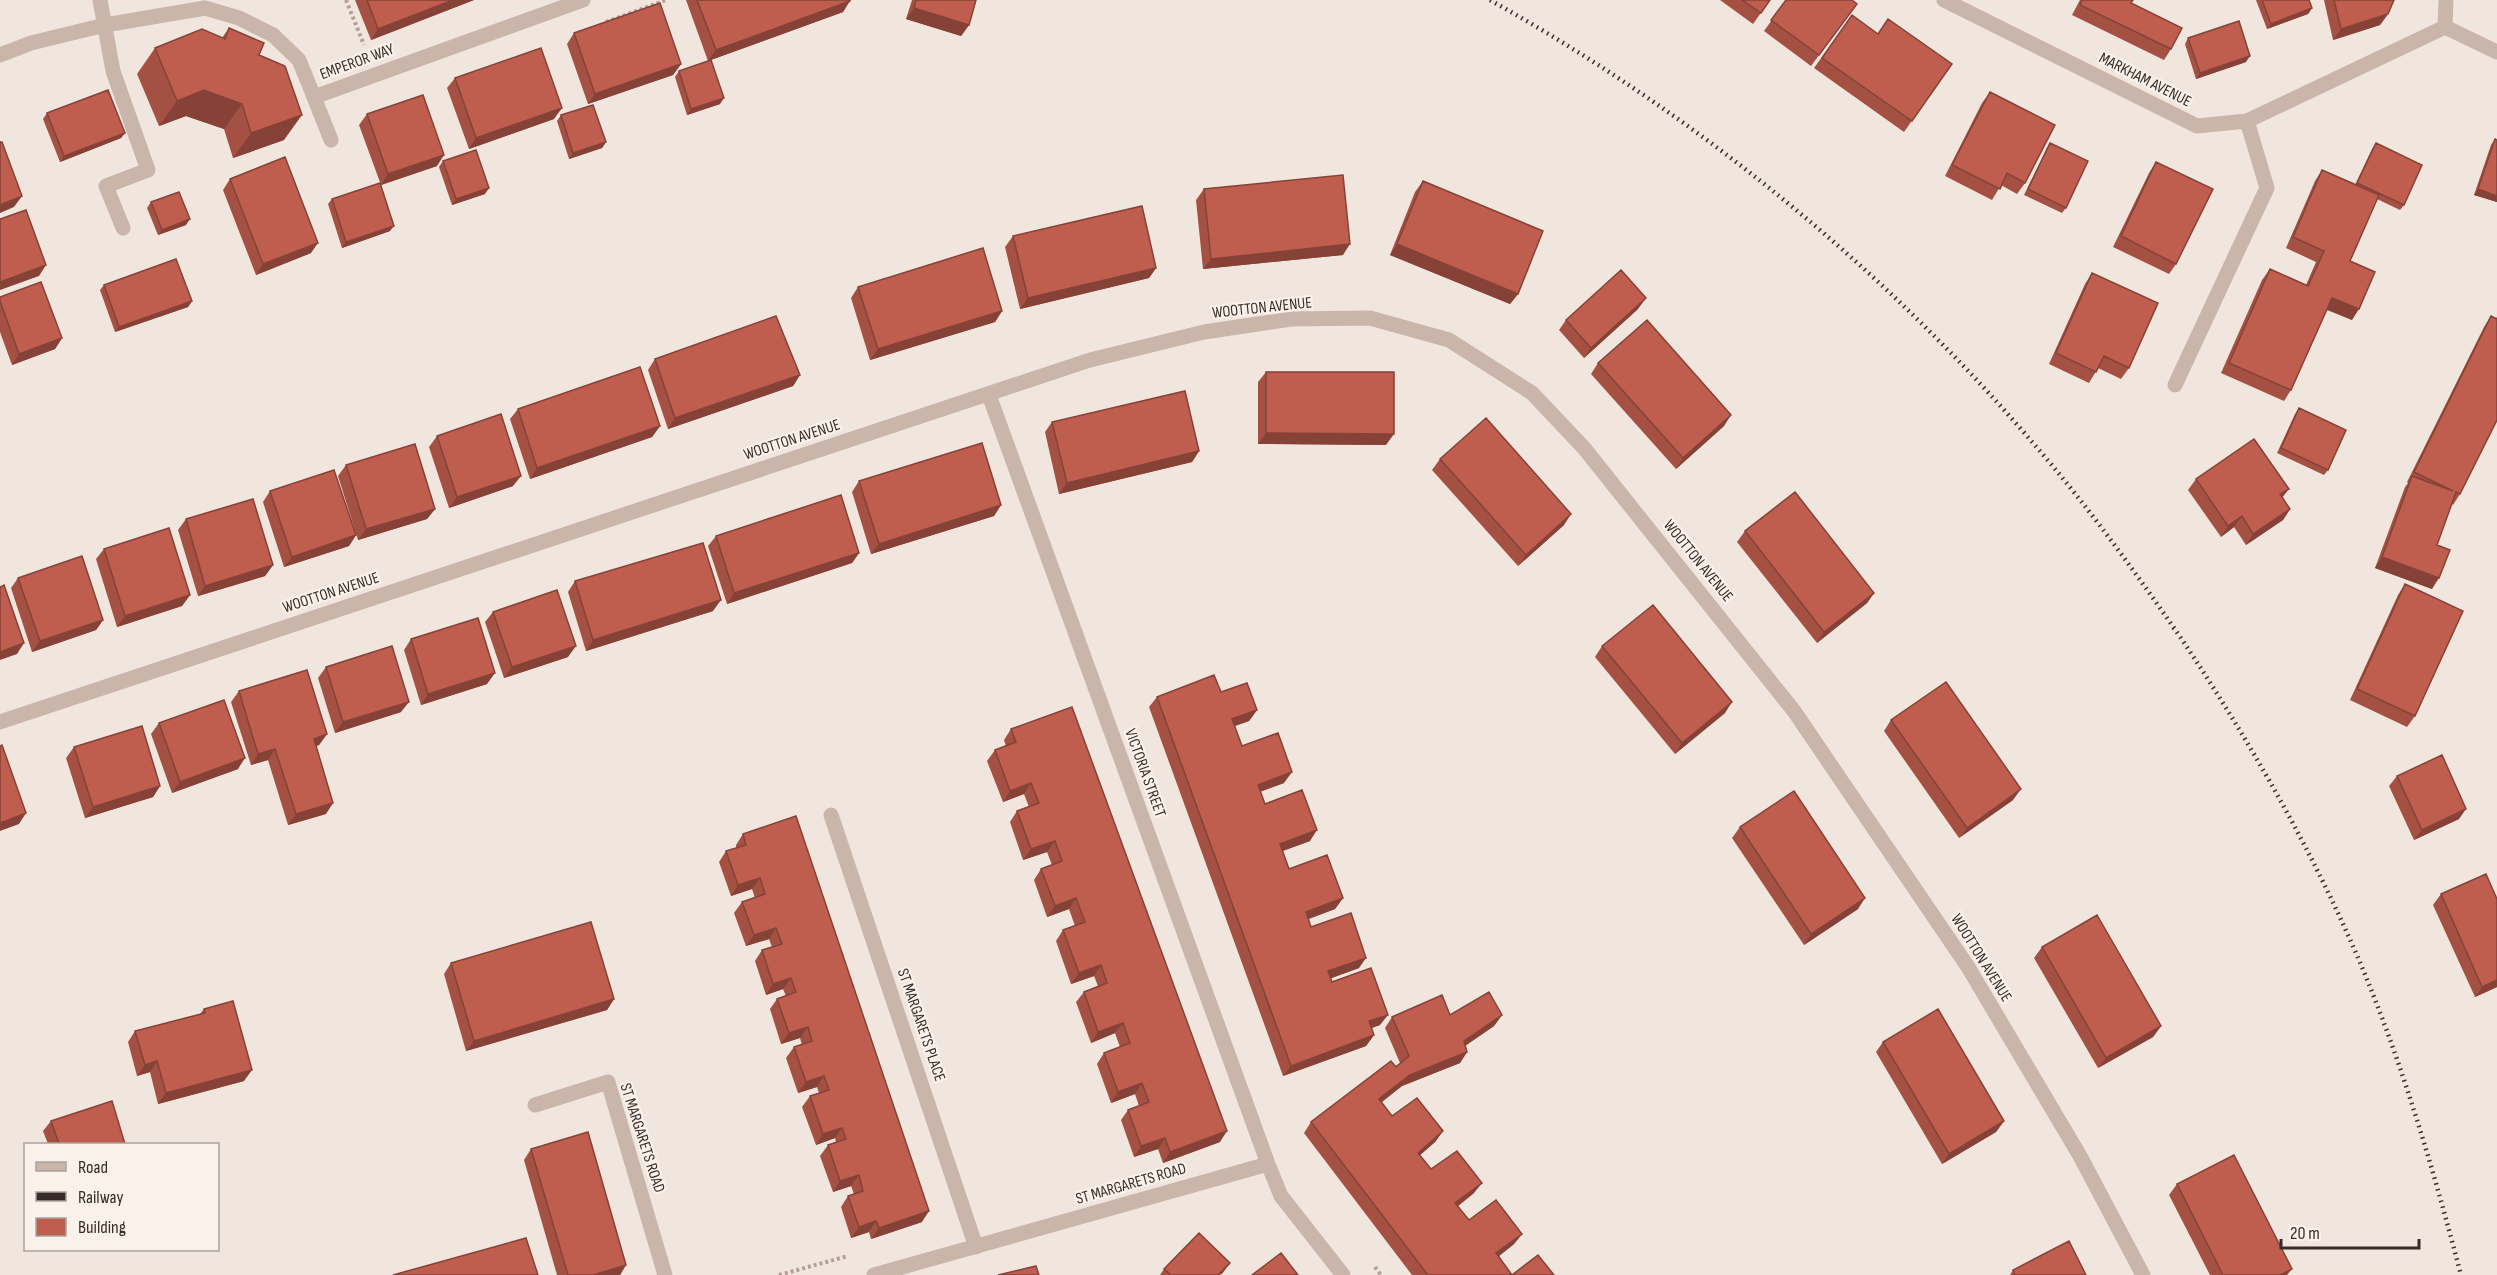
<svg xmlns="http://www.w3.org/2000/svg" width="2497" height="1275" viewBox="0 0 2497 1275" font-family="'Sofia Sans Condensed',sans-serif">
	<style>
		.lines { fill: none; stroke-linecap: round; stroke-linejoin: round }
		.path { stroke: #b59f95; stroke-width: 4; stroke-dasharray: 3 3; stroke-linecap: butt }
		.service { stroke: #c9b5aa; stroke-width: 15 }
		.minor { stroke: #c9b5aa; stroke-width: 15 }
		.rail { stroke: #372c29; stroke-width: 4.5; stroke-dasharray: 1.5 4.5; stroke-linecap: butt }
		.wall { fill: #a45143 }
		.shaded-wall { fill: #864237 }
		.building { fill: #bf5e4e; stroke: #864237; stroke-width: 1.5 }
		.labels { text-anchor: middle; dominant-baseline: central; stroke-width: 4.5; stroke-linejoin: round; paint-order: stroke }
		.street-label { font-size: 16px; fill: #372c29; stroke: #f9f1ea }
	</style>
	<rect width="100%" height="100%" fill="#f1e6de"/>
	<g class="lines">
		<!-- path -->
		<path class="path" d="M346 0 364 45
			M606 22 666 0
			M1375 1267 1381 1275
			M779 1275 848 1256"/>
		<!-- service -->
		<path class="service" d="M100 0 113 71 148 170 106 186 123 228
			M314 97 331 140"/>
		<!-- minor -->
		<path class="minor" d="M1944 0 2197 126 2247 121 2445 27
			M2445 27 2497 52
			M2445 27 2446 0
			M0 55 31 43 105 25 205 8 239 18 273 35 299 60 314 97 583 0
			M2175 385 2267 188 2247 121
			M989 395 1268 1164 1281 1196 1343 1275
			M0 722 1090 360 1204 332 1292 319 1370 318 1449 340 1532 393 1584 448 1794 711 1968 967 2080 1156 2143 1275
			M831 815 976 1247
			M535 1105 608 1082 665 1275
			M874 1275 1268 1164"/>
		<!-- rail -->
		<path class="rail" d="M1490 0C1694 114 1881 265 2033 443 2087 505 2136 573 2183 641 2250 742 2311 848 2359 960 2402 1062 2433 1168 2461 1275"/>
	</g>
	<!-- wall -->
	<path class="wall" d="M355 0H474L371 40Z
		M686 0H850L843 12 708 61Z
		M912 0H976L969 25 961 36 906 19Z
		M1720 0H1770L1753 24Z
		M1786 0 1857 4 1811 66 1764 31Z
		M2080 0H2133L2131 3 2171 49 2164 60 2072 15Z
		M2256 0H2309L2312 8 2308 14 2267 29Z
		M2324 0H2394L2388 14 2380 25 2333 40Z
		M1852 15 1878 34 1952 64 1904 132 1814 68Z
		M229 28 259 55 284 140 233 158 224 129 186 116 159 126 137 74 155 48 222 38Z
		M574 33 681 64 673 75 588 104 567 44Z
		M2188 38 2246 62 2196 79 2185 44Z
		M679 71 720 104 687 115 675 77Z
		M455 78 554 119 469 149 447 88Z
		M1990 92 2025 183 2017 194 2001 185 1992 200 1945 176 1982 103Z
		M47 113 125 133 121 138 60 162 43 119Z
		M367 114 437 166 381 185 359 125Z
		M561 115 606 142 602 148 569 159 557 121Z
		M2495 139 2497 202 2474 195 2491 145Z
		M2050 143 2066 208 2062 213 2024 195 2047 148Z
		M2376 143 2404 205 2400 210 2377 199 2350 261 2352 320 2327 310 2291 390 2284 401 2221 373 2262 280 2270 269 2306 285 2316 262 2286 248 2315 181 2322 170 2355 185 2372 149Z
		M443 161 485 194 452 205 439 167Z
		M2156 162 2176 264 2169 274 2113 247 2149 173Z
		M230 179 311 253 256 275 223 190Z
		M1423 181 1518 294 1510 304 1390 255 1415 192Z
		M1204 189 1343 255 1203 269 1196 200Z
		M332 199 390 231 342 248 328 204Z
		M151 202 186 225 158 235 147 208Z
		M1013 236 1156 268 1149 278 1020 309 1005 247Z
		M2092 273 2129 368 2121 379 2098 368 2089 383 2049 364 2085 284Z
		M104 285 192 301 188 307 115 332 100 290Z
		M858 287 1002 311 995 322 870 360 851 298Z
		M0 297 62 338 55 349 12 365 0 332Z
		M1638 309 1584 358 1559 330 1566 320Z
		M2491 316 2496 318 2497 317V420L2460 494 2453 505 2452 504 2437 545 2432 589 2375 568 2405 487 2408 483 2407 482 2484 327Z
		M655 359 800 375 793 386 668 429 648 370Z
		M1598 363 1724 426 1676 469 1591 374Z
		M1266 372 1386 445 1258 444V382Z
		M2299 408 2328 470 2324 475 2277 453 2295 414Z
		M518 409 660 426 652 437 530 479 510 419Z
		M1052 422 1199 451 1192 462 1059 494 1045 432Z
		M437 436 513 486 449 508 429 447Z
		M1440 459 1564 525 1518 566 1432 470Z
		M346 465 435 509 427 519 358 540 338 476Z
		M2196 479 2283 498 2290 509 2283 520 2246 545 2234 527 2221 537 2188 490Z
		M859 481 1001 505 994 516 871 554 852 492Z
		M270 491 356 535 349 546 284 567 263 502Z
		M186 519 273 565 265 576 198 596 178 530Z
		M1745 531 1874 593 1867 603 1817 643 1737 542Z
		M716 536 859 553 852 563 727 604 708 546Z
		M104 549 190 595 182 606 117 627 96 559Z
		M18 578 103 620 96 630 32 652 11 588Z
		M575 581 713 611 586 651 568 592Z
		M2405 584 2415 716 2407 727 2350 700 2398 595Z
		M493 612 568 657 504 678 485 622Z
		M411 639 487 684 421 705 404 650Z
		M1602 646 1725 713 1675 754 1595 657Z
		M326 667 401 712 335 733 318 678Z
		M239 691 327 734 319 745 316 746 326 814 288 825 268 760 251 765 231 702Z
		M1221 692 1257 710 1249 721 1234 726 1242 746 1284 783 1260 792 1265 804 1310 841 1282 851 1289 869 1343 898 1335 909 1308 919 1311 927 1359 968 1331 978 1332 982 1380 1025 1371 1028 1374 1035 1366 1046 1283 1076 1149 707 1157 697Z
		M1891 720 2013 800 1959 838 1884 731Z
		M159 723 238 769 172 793 151 734Z
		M1011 729 1220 1142 1163 1163 1158 1149 1134 1157 1121 1120 1128 1110 1139 1106 1135 1094 1111 1103 1097 1064 1104 1053 1120 1047 1115 1033 1091 1043 1076 1002 1084 992 1098 986 1094 976 1071 984 1056 941 1063 930 1075 926 1069 909 1047 917 1034 880 1041 869 1052 865 1047 852 1023 860 1010 822 1017 811 1029 807 1024 794 1003 802 987 761 995 750 1006 746 1004 740Z
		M74 747 160 786 153 797 85 818 66 758Z
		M2397 776 2459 819 2414 840 2389 786Z
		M1740 827 1858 909 1804 945 1732 838Z
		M743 834 922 1222 871 1239 869 1232 851 1238 841 1207 848 1196 854 1194 851 1186 833 1192 820 1156 828 1145 836 1142 835 1138 816 1145 802 1107 810 1096 819 1093 817 1087 798 1093 786 1058 794 1047 802 1045 800 1038 781 1044 770 1009 777 999 786 996 783 989 766 995 755 961 762 950 772 947 769 939 746 946 734 913 742 902 755 898 752 889 731 896 719 862 726 851 736 848V845Z
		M2441 894 2497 899V987L2475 997 2433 905Z
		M2042 947 2161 1026 2153 1037 2098 1068 2034 958Z
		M451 963 614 999 607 1010 466 1051 444 974Z
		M204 1009 244 1081 158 1104 150 1072 137 1076 128 1042 135 1031 200 1014Z
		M1450 1015H1502L1494 1026 1465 1046 1467 1052 1460 1063 1402 1086 1381 1102 1392 1116 1443 1131 1435 1142 1420 1155 1431 1169 1474 1193 1458 1206 1469 1220 1522 1234 1514 1244 1499 1256 1512 1275H1554H1412L1304 1133 1311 1122 1400 1063 1385 1028 1392 1017Z
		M1883 1042 2004 1121 1996 1132 1942 1164 1876 1052Z
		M51 1121 125 1144H48L43 1131Z
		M531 1149 626 1265 620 1275H557L524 1160Z
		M2177 1184 2287 1275H2210L2169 1195Z
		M1164 1269 1221 1275H1160Z
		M2013 1270 2015 1275H2010Z"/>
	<!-- shaded-wall -->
	<path class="shaded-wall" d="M453 0H474L371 40 378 29Z
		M850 1 843 12 708 61 716 50Z
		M914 8 969 25 961 36 906 19Z
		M2312 8 2308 14 2267 29 2271 24Z
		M2388 14 2380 25 2333 40 2341 29Z
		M2250 56 2246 62 2196 79 2200 73Z
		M681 64 673 75 588 104 595 94Z
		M204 90 242 104 224 129 186 116 159 126 177 101Z
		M724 98 720 104 687 115 691 109Z
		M562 108 554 119 469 149 476 138Z
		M302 115 284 140 233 158 251 133Z
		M125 133 121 138 60 162 64 156Z
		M606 142 602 148 569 159 573 153Z
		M444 155 437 166 381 185 388 174Z
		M489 188 485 194 452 205 456 199Z
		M2478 189 2497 196V202L2474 195Z
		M22 196 14 207 0 213V205Z
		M190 219 186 225 158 235 162 230Z
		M394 226 390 231 342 248 346 242Z
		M318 243 311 253 256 275 263 264Z
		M1350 244 1343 255 1203 269 1211 259Z
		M1397 244 1518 294 1510 304 1390 255Z
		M46 265 39 276 0 290V282Z
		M1156 268 1149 278 1020 309 1028 298Z
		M1646 298 1638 309 1584 358 1591 348Z
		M2332 298 2359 309 2352 320 2324 308Z
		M192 301 188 307 115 332 119 327Z
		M1002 311 995 322 870 360 878 349Z
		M62 338 55 349 12 365 19 354Z
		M800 375 793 386 668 429 675 418Z
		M1731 415 1724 426 1676 469 1683 458Z
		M660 426 652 437 530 479 537 468Z
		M1266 433 1394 434 1386 445 1258 444Z
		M1199 451 1192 462 1059 494 1067 483Z
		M521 476 513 486 449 508 457 497Z
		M2289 489 2281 499 2280 494Z
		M1001 505 994 516 871 554 879 544Z
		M435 509 427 519 358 540 366 529Z
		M2290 509 2283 520 2246 545 2253 534Z
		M1571 514 1564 525 1518 566 1526 555Z
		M2242 516 2234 527 2221 537 2228 526Z
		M356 535 349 546 284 567 292 557Z
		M859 553 852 563 727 604 734 593Z
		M2382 557 2439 578 2432 589 2375 568Z
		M273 565 265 576 198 596 205 586Z
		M1874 593 1867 603 1817 643 1824 632Z
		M190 595 182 606 117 627 125 616Z
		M721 600 713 611 586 651 593 640Z
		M103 620 96 630 32 652 40 641Z
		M24 643 17 654 0 660V652Z
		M576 646 568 657 504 678 512 667Z
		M495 673 487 684 421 705 428 694Z
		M409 702 401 712 335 733 343 722Z
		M1732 702 1725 713 1675 754 1682 743Z
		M1257 710 1249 721 1224 730 1232 719Z
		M327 734 319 745 306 749 314 739Z
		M275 749 268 760 251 765 258 754Z
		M245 758 238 769 172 793 180 782Z
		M1292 772 1284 783 1250 795 1258 785Z
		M1031 783 1024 794 1003 802 1010 791Z
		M160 786 153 797 85 818 93 807Z
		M2021 789 2013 800 1959 838 1967 828Z
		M333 803 326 814 288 825 296 814Z
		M2466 809 2459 819 2414 840 2422 830Z
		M26 813 19 824 0 831V823Z
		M1317 830 1310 841 1272 855 1280 844Z
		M1055 841 1047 852 1023 860 1031 849Z
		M760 878 752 889 731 896 738 885Z
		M1076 898 1069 909 1047 917 1055 906Z
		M1343 898 1335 909 1298 923 1306 912Z
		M1865 898 1858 909 1804 945 1811 934Z
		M776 928 769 939 746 946 754 935Z
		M1366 958 1359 968 1321 982 1328 971Z
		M1101 965 1094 976 1071 984 1079 973Z
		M791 978 783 989 766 995 773 984Z
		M2497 980V987L2475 997 2482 987Z
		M614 999 607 1010 466 1051 474 1041Z
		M1388 1015 1380 1025 1361 1032 1369 1021Z
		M1502 1015 1494 1026 1456 1052 1464 1041Z
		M1123 1023 1115 1033 1091 1043 1098 1032Z
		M2161 1026 2153 1037 2098 1068 2106 1058Z
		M808 1027 800 1038 781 1044 789 1033Z
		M1374 1035 1366 1046 1283 1076 1291 1066Z
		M1467 1052 1460 1063 1402 1086 1372 1110 1379 1099 1410 1075Z
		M157 1061 150 1072 137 1076 145 1065Z
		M252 1070 244 1081 158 1104 166 1093Z
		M824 1076 817 1087 798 1093 806 1082Z
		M1142 1083 1135 1094 1111 1103 1118 1092Z
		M2004 1121 1996 1132 1942 1164 1949 1154Z
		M842 1128 835 1138 816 1145 823 1134Z
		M1227 1131 1220 1142 1163 1163 1170 1152Z
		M1443 1131 1435 1142 1410 1164 1418 1153Z
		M1165 1138 1158 1149 1134 1157 1141 1146Z
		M859 1175 851 1186 833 1192 840 1181Z
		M1482 1183 1474 1193 1448 1214 1455 1203Z
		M929 1211 922 1222 871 1239 879 1228Z
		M876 1221 869 1232 851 1238 859 1227Z
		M1522 1234 1514 1244 1489 1264 1496 1253Z
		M1230 1263 1222 1274 1218 1275Z
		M626 1265 620 1275H593Z
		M2292 1269 2287 1275H2280Z"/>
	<!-- building -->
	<path class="building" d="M367 0H453L378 29Z
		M697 0H850V1L716 50Z
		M916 0H976L969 25 914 8Z
		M1742 0H1770L1761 13Z
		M1786 0H1852L1857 4 1819 55 1771 20Z
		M2082 0H2133L2131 3 2182 28 2171 49 2080 5Z
		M2262 0H2309L2312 8 2271 24Z
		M2334 0H2394L2388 14 2341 29Z
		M660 3 681 64 595 94 574 33Z
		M1852 15 1878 34 1888 19 1952 64 1912 121 1822 58Z
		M2239 21 2250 56 2200 73 2188 38Z
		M229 28 264 43 259 55 285 66 302 115 251 133 242 104 204 90 177 101 155 48 202 29 225 39Z
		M541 48 562 108 476 138 455 78Z
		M711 60 724 98 691 109 679 71Z
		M108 90 125 133 64 156 47 113Z
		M1990 92 2055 125 2025 183 2007 173 2000 189 1952 165Z
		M423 95 444 155 388 174 367 114Z
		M593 105 606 142 573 153 561 115Z
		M2495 139 2497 140V196L2478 189Z
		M0 142H2L22 196 0 205Z
		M2050 143 2088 161 2066 208 2028 189Z
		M2376 143 2422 165 2404 205 2357 183Z
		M476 150 489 188 456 199 443 161Z
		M285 157 318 243 263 264 230 179Z
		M2156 162 2213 189 2176 264 2121 236Z
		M2322 170 2379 195 2350 261 2375 272 2359 309 2332 298 2291 390 2229 363 2270 269 2308 286 2324 251 2293 237Z
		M1343 175 1350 244 1211 259 1204 189Z
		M1423 181 1543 231 1518 294 1397 244Z
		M380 183 394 226 346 242 332 199Z
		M179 192 190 219 162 230 151 202Z
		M1142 206 1156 268 1028 298 1013 236Z
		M26 210 46 265 0 282V219Z
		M983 248 1002 311 878 349 858 287Z
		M176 259 192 301 119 327 104 285Z
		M1621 270 1646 298 1591 348 1566 320Z
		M2092 273 2158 303 2129 368 2104 356 2096 372 2056 353Z
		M41 282 62 338 19 354 0 301V297Z
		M776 316 800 375 675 418 655 359Z
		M2491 316 2497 319V420L2460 494 2456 492 2437 545 2450 550 2439 578 2382 557 2412 476 2453 491 2414 472Z
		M1647 320 1731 415 1683 458 1598 363Z
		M640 367 660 426 537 468 518 409Z
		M1266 372H1394V434L1266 433Z
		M1185 391 1199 451 1067 483 1052 422Z
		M2299 408 2346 430 2328 470 2281 448Z
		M501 414 521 476 457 497 437 436Z
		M1486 418 1571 514 1526 555 1440 459Z
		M2254 439 2289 489 2280 494 2290 509 2253 534 2242 516 2228 526 2196 479Z
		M982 443 1001 505 879 544 859 481Z
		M415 444 435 509 366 529 346 465Z
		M334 470 356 535 292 557 270 491Z
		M1795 492 1874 593 1824 632 1745 531Z
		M841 495 859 553 734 593 716 536Z
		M253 499 273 565 205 586 186 519Z
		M169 528 190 595 125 616 104 549Z
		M703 543 721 600 593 640 575 581Z
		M82 556 103 620 40 641 18 578Z
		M2405 584 2463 611 2415 716 2357 689Z
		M4 585 24 643 0 652V587Z
		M557 590 576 646 512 667 493 612Z
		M1653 605 1732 702 1682 743 1602 646Z
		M478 618 495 673 428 694 411 639Z
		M392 646 409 702 343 722 326 667Z
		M307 670 327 734 314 739 333 803 296 814 275 749 258 754 239 691Z
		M1214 675 1221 692 1247 683 1257 710 1232 719 1242 746 1278 733 1292 772 1258 785 1265 804 1302 790 1317 830 1280 844 1289 869 1327 855 1343 898 1306 912 1311 927 1351 913 1366 958 1328 971 1332 982 1371 968 1388 1015 1369 1021 1374 1035 1291 1066 1157 697Z
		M1946 682 2021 789 1967 828 1891 720Z
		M224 700 245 758 180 782 159 723Z
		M1072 707 1227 1131 1170 1152 1165 1138 1141 1146 1128 1110 1149 1102 1142 1083 1118 1092 1104 1053 1130 1043 1123 1023 1098 1032 1084 992 1107 983 1101 965 1079 973 1063 930 1085 922 1076 898 1055 906 1041 869 1062 861 1055 841 1031 849 1017 811 1039 803 1031 783 1010 791 995 750 1016 742 1011 729Z
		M142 726 160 786 93 807 74 747Z
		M2 745 26 813 0 823V746Z
		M2442 755 2466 809 2422 830 2397 776Z
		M1794 791 1865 898 1811 934 1740 827Z
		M796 816 929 1211 879 1228 876 1221 859 1227 848 1196 863 1191 859 1175 840 1181 828 1145 846 1139 842 1128 823 1134 810 1096 829 1090 824 1076 806 1082 794 1047 812 1041 808 1027 789 1033 777 999 796 992 791 978 773 984 762 950 782 944 776 928 754 935 742 902 765 894 760 878 738 885 726 851 746 845 743 834Z
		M2486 874 2497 899V980L2482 987 2441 894Z
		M2097 915 2161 1026 2106 1058 2042 947Z
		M591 922 614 999 474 1041 451 963Z
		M1489 992 1502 1015 1464 1041 1467 1052 1410 1075 1379 1099 1392 1116 1417 1098 1443 1131 1418 1153 1431 1169 1457 1151 1482 1183 1455 1203 1469 1220 1496 1200 1522 1234 1496 1253 1512 1275 1538 1255 1554 1275H1428L1311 1122 1391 1061 1396 1067 1409 1056 1392 1017 1442 995 1450 1015Z
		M233 1001 252 1070 166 1093 157 1061 145 1065 135 1031 205 1013 204 1009Z
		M1938 1009 2004 1121 1949 1154 1883 1042Z
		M112 1101 125 1144H59L51 1121Z
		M588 1132 626 1265 593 1275H568L531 1149Z
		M2234 1155 2292 1269 2280 1275H2223L2177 1184Z
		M1199 1233 1230 1263 1218 1275H1171L1164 1269Z
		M526 1238 538 1275H393Z
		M2069 1241 2086 1275H2015L2013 1270Z
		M1281 1253 1298 1275H1252Z
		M1036 1266 1039 1275H998Z"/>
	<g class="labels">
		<!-- street labels -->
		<g class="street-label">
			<text transform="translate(357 62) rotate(-20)">EMPEROR WAY</text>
			<text transform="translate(2145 80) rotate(27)">MARKHAM AVENUE</text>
			<text transform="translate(1262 308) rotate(-6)">WOOTTON AVENUE</text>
			<text transform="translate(792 440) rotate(-18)">WOOTTON AVENUE</text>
			<text transform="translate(1698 561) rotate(51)">WOOTTON AVENUE</text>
			<text transform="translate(331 593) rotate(-18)">WOOTTON AVENUE</text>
			<text transform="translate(1145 773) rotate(70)">VICTORIA STREET</text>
			<text transform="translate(1981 958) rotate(58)">WOOTTON AVENUE</text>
			<text transform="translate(921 1025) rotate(71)">ST MARGARETS PLACE</text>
			<text transform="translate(642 1138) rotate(72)">ST MARGARETS ROAD</text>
			<text transform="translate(1131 1184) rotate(-16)">ST MARGARETS ROAD</text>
		</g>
	</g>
	<!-- legend -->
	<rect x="24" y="1143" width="195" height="108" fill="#f9f1ea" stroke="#aba29d" stroke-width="1.5"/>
	<rect x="36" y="1162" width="30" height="9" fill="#c9b5aa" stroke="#aba29d" stroke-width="1.5"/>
	<text x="78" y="1173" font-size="18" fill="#372c29">Road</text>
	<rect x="36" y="1192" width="30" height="9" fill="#372c29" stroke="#aba29d" stroke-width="1.5"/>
	<text x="78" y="1203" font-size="18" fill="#372c29">Railway</text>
	<rect x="36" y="1218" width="30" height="18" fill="#bf5e4e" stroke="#aba29d" stroke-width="1.5"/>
	<text x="78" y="1233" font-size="18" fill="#372c29">Building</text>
	<!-- scale -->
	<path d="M2281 1239v9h138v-9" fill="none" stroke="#372c29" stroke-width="3"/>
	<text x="2290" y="1239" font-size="18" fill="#372c29" stroke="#f9f1ea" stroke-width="4.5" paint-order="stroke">20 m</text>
</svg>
